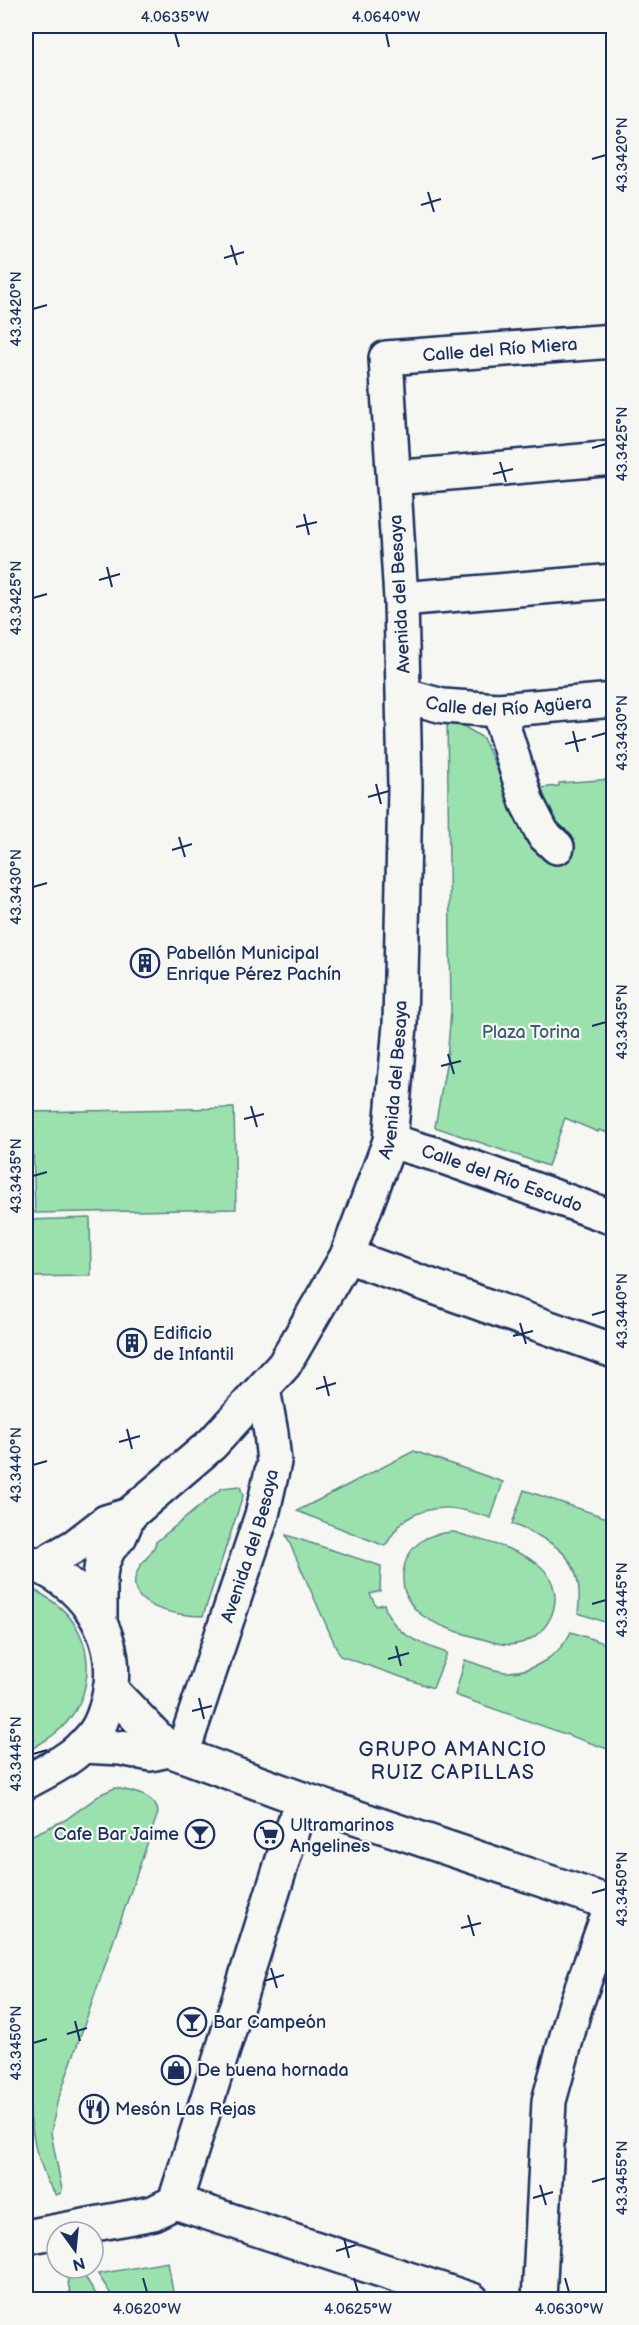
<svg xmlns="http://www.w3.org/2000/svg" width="639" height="2325" viewBox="0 0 639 2325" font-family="'Balsamiq Sans',sans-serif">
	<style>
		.green { fill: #9be1ae; stroke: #5b8886; stroke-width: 1.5 }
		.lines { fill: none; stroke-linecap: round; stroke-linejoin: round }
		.minor-casing { stroke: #1b2f5e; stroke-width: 38 }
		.minor { stroke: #f6f6f2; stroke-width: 33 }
		.ticks { fill: none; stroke: #1b2f5e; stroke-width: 2 }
		.labels { text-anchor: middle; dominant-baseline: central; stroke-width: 4.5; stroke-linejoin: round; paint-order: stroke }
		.street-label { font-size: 18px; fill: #1b2f5e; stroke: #f6f6f2 }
		.poi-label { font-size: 18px; fill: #1b2f5e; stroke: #f6f6f2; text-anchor: start }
		.park-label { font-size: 18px; fill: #3b5c72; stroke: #f6f6f2 }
		.neighbourhood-label { font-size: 20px; letter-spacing: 1.5px; fill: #1b2f5e; stroke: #f6f6f2 }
		.neatline { fill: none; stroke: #1b2f5e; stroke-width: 2 }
		.ticks-label { font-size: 15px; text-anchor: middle; fill: #1b2f5e }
	</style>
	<rect width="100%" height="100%" fill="#f6f6f2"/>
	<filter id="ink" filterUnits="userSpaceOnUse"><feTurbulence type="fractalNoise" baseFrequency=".0167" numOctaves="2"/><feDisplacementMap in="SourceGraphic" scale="12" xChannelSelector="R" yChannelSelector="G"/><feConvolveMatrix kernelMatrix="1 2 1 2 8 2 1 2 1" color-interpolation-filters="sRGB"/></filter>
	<g filter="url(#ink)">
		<!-- green -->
		<path class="green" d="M447 716 483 738 507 791 559 786V783L613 779 614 1135 599 1130 598 1132 565 1118 548 1166 435 1127 447 1059 451 1011Z
			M234 1108 236 1209 35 1213 32 1112Z
			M90 1218 91 1276 26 1277V1220Z
			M414 1451 503 1482 491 1518C461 1508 435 1501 405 1520 397 1525 391 1538 385 1546L297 1511Z
			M240 1486 243 1496 203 1616C178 1616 118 1607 139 1568 145 1558 153 1554 156 1542L222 1488Z
			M524 1490 613 1520V1625L578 1613C586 1558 556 1542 512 1524Z
			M454 1532C479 1540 518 1548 539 1565 576 1596 543 1655 497 1643 475 1637 433 1627 417 1611 396 1590 399 1556 423 1540 432 1534 444 1533 454 1532Z
			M286 1535 381 1566 380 1591 370 1594 376 1606 384 1604C392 1634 420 1644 447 1653L433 1688 340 1656Z
			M26 1586C43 1594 62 1605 73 1622 94 1652 91 1694 67 1722 56 1735 40 1744 26 1752Z
			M571 1632 613 1646V1751L455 1695 465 1660C478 1664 493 1671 506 1672 533 1673 560 1655 571 1632Z
			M115 1788C130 1791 157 1795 158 1813L57 2103 51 2133 62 2190 61 2193 56 2195 47 2181 36 2150 29 2111 27 2086 29 1997 26 1928V1838L65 1820 103 1793Z
			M168 2262 174 2299H114L98 2274Z
			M84 2275 99 2299H71L67 2276Z"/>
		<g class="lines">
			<!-- minor casing -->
			<g class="minor-casing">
				<g id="minor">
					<path d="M394 478 614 458"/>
					<path d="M401 599 614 581"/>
					<path id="s1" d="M405 696 443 706 498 710 614 700"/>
					<path d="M498 710 527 803 543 834 557 847"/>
					<path id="s2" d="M390 1141 438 1155 614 1218"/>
					<path d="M347 1256 614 1351"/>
					<path d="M26 1561C82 1580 120 1632 110 1692 107 1706 102 1724 93 1735 77 1756 49 1770 26 1782"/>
					<path d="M40 1566 75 1546 106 1522 129 1515"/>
					<path id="s3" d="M100 1623V1576L102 1563 109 1548 120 1536 129 1515 212 1444 284 1365 347 1256 390 1141 400 1025 405 787 401 599 386 358 614 341"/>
					<path d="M110 1689 169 1750 302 1799 614 1904"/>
					<path d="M82 1746 121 1748 151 1754 169 1750"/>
					<path id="s4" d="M182 1754 262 1515 274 1462 271 1433 263 1389"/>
					<path d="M175 2202 302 1799"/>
					<path d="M26 2237 153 2213 175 2202 472 2300"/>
					<path d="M539 2300 549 2101 575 2007 612 1904"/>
				</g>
			</g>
			<!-- minor -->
			<use href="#minor" class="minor"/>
		</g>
	</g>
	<!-- ticks -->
	<path class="ticks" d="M175 33 179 47M386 33 389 47M592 159 606 155M428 192 434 212M421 205 441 199M231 245 237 265M224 258 244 252M33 309 47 305M592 448 606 444M500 462 506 482M493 474 513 469M304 514 309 535M296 527 317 522M107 567 112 587M99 580 120 574M33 598 47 594M573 731 578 752M592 737 606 733M565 744 586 739M376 784 381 804M368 797 389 791M179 837 185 857M172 850 192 844M33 887 47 883M592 1026 606 1022M448 1054 454 1074M441 1066 461 1061M251 1106 257 1127M244 1119 264 1114M33 1176 47 1172M592 1315 606 1311M520 1323 526 1344M513 1336 533 1331M324 1376 329 1396M316 1389 336 1383M127 1429 132 1449M119 1442 140 1436M33 1465 47 1461M592 1604 606 1600M396 1646 401 1666M388 1659 409 1653M199 1698 204 1719M192 1711 212 1706M33 1754 47 1750M592 1893 606 1889M468 1915 474 1936M461 1928 481 1923M271 1968 277 1988M264 1981 284 1975M75 2021 80 2041M67 2034 87 2028M33 2043 47 2039M592 2182 606 2178M540 2185 546 2205M533 2198 553 2192M344 2238 349 2258M336 2251 356 2245M143 2278 147 2292M354 2278 358 2292M565 2278 569 2292"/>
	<!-- icons -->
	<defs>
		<g id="building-ring" transform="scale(1.5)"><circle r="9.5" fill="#f6f6f2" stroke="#1b2f5e" stroke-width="1.5"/><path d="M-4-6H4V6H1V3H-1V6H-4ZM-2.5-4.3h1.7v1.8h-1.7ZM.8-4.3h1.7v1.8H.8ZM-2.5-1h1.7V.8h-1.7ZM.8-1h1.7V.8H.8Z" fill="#1b2f5e"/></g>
		<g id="bar-ring" transform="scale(1.5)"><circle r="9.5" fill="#f6f6f2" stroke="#1b2f5e" stroke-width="1.5"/><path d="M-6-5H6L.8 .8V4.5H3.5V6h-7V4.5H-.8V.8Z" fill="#1b2f5e"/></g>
		<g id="supermarket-ring" transform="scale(1.5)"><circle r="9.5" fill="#f6f6f2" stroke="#1b2f5e" stroke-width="1.5"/><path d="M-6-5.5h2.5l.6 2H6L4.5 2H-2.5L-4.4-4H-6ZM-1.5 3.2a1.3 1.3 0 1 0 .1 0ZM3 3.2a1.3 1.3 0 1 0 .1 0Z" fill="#1b2f5e"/></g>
		<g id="shop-ring" transform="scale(1.5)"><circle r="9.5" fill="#f6f6f2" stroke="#1b2f5e" stroke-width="1.5"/><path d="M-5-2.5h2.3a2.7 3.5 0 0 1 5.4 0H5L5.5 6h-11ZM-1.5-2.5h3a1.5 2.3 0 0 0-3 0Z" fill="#1b2f5e"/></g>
		<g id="restaurant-ring" transform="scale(1.5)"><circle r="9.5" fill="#f6f6f2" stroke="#1b2f5e" stroke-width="1.5"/><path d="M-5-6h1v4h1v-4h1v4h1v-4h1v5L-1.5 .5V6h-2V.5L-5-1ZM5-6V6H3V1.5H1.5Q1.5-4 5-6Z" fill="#1b2f5e"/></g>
	</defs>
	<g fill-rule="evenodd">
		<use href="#building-ring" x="145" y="963"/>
		<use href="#building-ring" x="132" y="1343"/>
		<use href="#bar-ring" x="200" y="1834"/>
		<use href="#supermarket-ring" x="269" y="1835"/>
		<use href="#bar-ring" x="192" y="2022"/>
		<use href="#shop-ring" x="176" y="2070"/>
		<use href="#restaurant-ring" x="94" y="2109"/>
	</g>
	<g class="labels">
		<!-- street labels -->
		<g class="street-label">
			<text stroke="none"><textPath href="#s3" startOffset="1479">Calle del Río Miera</textPath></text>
			<text transform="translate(400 594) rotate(-93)">Avenida del Besaya</text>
			<text stroke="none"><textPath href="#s1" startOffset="105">Calle del Río Agüera</textPath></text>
			<text stroke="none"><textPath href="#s3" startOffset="642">Avenida del Besaya</textPath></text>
			<text stroke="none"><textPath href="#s2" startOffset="118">Calle del Río Escudo</textPath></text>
			<text stroke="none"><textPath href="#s4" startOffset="219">Avenida del Besaya</textPath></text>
		</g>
		<!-- poi labels -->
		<g class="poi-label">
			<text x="166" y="953">Pabellón Municipal<tspan x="166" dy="21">Enrique Pérez Pachín</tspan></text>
			<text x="153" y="1333">Edificio<tspan x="153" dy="21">de Infantil</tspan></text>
			<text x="290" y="1825">Ultramarinos<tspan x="290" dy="21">Angelines</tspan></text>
			<text x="179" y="1834" text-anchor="end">Cafe Bar Jaime</text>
			<text x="213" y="2022">Bar Campeón</text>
			<text x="197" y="2070">De buena hornada</text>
			<text x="115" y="2109">Mesón Las Rejas</text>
		</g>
		<!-- park labels -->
		<g class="park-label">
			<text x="531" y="1032">Plaza Torina</text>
		</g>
		<!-- neighbourhood labels -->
		<g class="neighbourhood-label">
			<text x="453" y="1750">GRUPO AMANCIO<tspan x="453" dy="23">RUIZ CAPILLAS</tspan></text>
		</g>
	</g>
	<!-- margin -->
	<rect width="639" height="2325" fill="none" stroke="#f6f6f2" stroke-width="66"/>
	<!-- north arrow -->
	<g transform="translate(75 2250) rotate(165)"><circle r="28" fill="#f6f6f2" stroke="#9ea6b7" stroke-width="1.5"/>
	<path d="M0-4.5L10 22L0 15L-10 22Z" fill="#1b2f5e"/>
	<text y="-9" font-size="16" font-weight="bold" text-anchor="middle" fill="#1b2f5e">N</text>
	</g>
	<rect x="33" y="33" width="573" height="2259" class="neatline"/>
	<g class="ticks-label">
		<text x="175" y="22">4.0635°W</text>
		<text x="386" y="22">4.0640°W</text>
		<text transform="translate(622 155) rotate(-90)" y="5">43.3420°N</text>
		<text transform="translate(16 309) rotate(-90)" y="5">43.3420°N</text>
		<text transform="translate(622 444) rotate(-90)" y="5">43.3425°N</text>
		<text transform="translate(16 598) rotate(-90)" y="5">43.3425°N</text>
		<text transform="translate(622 733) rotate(-90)" y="5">43.3430°N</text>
		<text transform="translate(16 887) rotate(-90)" y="5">43.3430°N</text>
		<text transform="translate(622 1022) rotate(-90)" y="5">43.3435°N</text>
		<text transform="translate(16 1176) rotate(-90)" y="5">43.3435°N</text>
		<text transform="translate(622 1311) rotate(-90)" y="5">43.3440°N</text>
		<text transform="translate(16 1465) rotate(-90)" y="5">43.3440°N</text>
		<text transform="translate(622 1600) rotate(-90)" y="5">43.3445°N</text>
		<text transform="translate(16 1754) rotate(-90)" y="5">43.3445°N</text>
		<text transform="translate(622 1889) rotate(-90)" y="5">43.3450°N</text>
		<text transform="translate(16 2043) rotate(-90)" y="5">43.3450°N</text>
		<text transform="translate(622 2178) rotate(-90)" y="5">43.3455°N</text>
		<text x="147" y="2314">4.0620°W</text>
		<text x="358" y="2314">4.0625°W</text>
		<text x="569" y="2314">4.0630°W</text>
	</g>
</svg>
